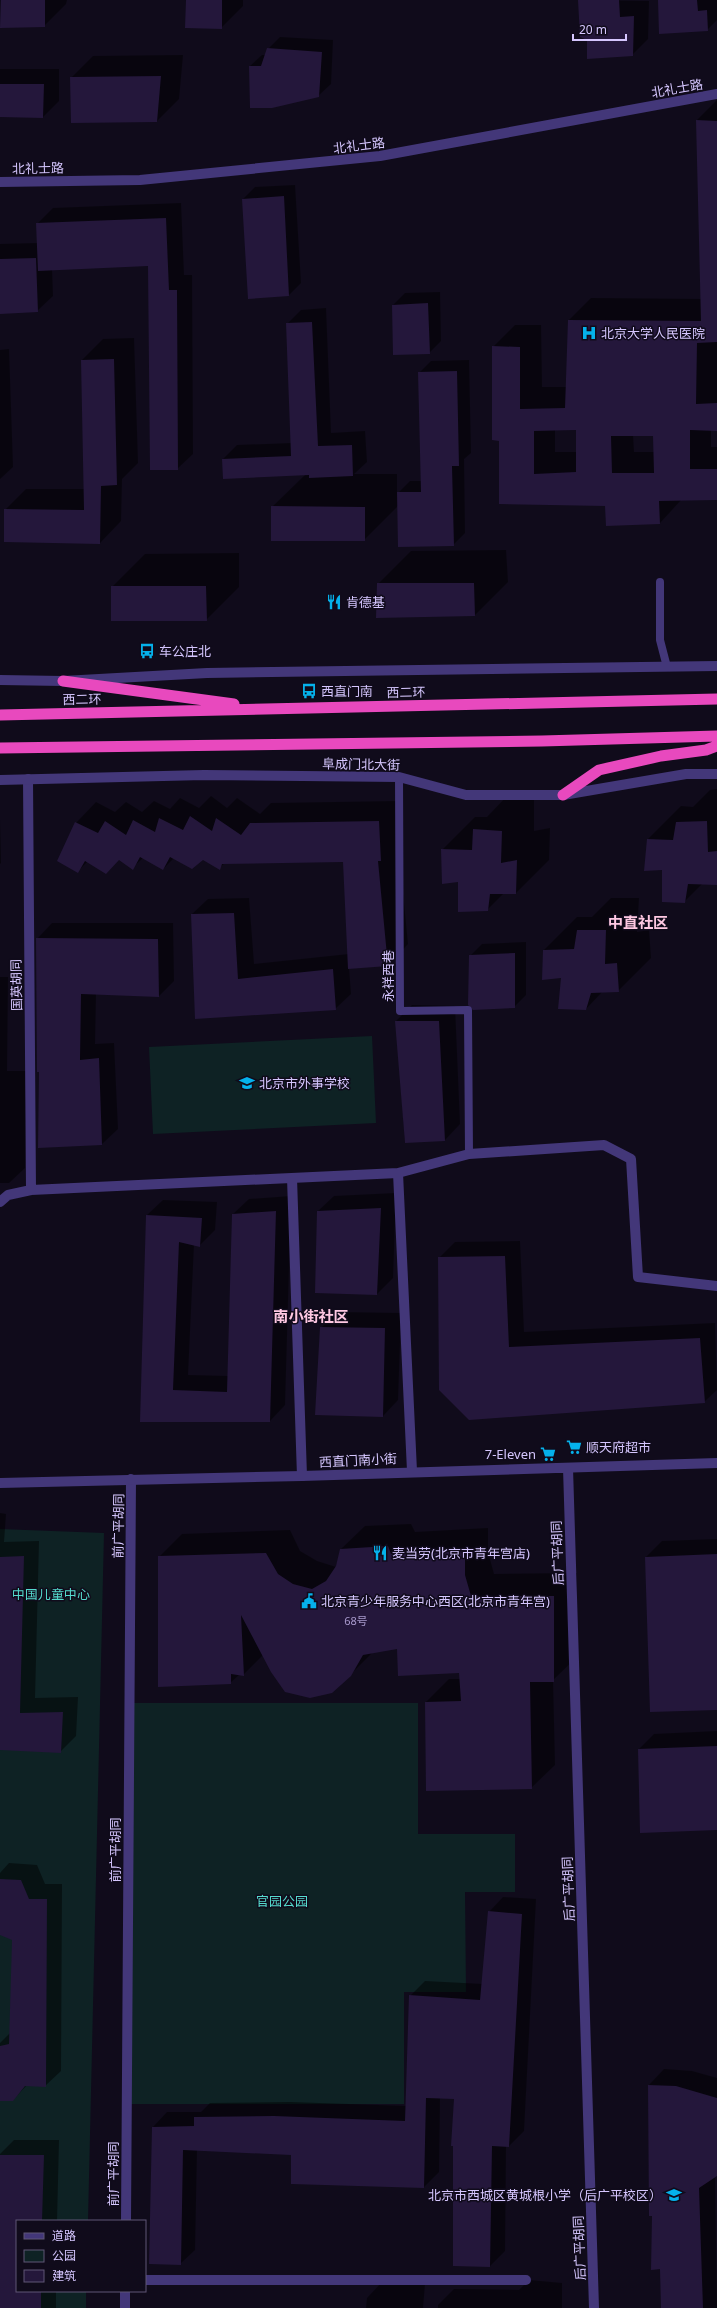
<svg xmlns="http://www.w3.org/2000/svg" width="717" height="2308" viewBox="0 0 717 2308" font-family="'Noto Sans','Noto Sans SC',sans-serif">
	<style>
		.green { fill: #0e2224 }
		.shadow { fill: #0007; fill-rule: evenodd }
		.building { fill: #24173b; fill-rule: evenodd }
		.lines { fill: none; stroke-linecap: round; stroke-linejoin: round }
		.service { stroke: #433779; stroke-width: 8 }
		.minor { stroke: #433779; stroke-width: 10 }
		.tertiary { stroke: #433779; stroke-width: 10 }
		.trunk { stroke: #e849be; stroke-width: 11 }
		.labels { text-anchor: middle; dominant-baseline: central; stroke-width: 3; stroke-linejoin: round; paint-order: stroke }
		.number-label { font-size: 11px; fill: #a99acd }
		.street-label { font-size: 13px; fill: #d5c6fe; stroke: #100b1b }
		.poi-label { font-size: 13px; fill: #d5c6fe; stroke: #100b1b; text-anchor: start }
		.park-label { font-size: 13px; fill: #55dbce; stroke: #100b1b }
		.quarter-label { font-size: 15px; font-weight: bold; fill: #fec8e2; stroke: #100b1b }
	</style>
	<rect width="100%" height="100%" fill="#100b1b"/>
	<!-- green -->
	<path class="green" d="M372 1036 376 1123 153 1134 149 1047Z
		M0 1529 104 1533 88 2221H17V2291H86V2308H0Z
		M130 1703H418V1834H515V1892H465L466 1992H404V2104H131Z"/>
	<!-- shadow -->
	<path class="shadow" d="M2 0H67L66 4 44 26Z
		M187 0H243V6L221 28Z
		M579 0 649 1 648 39 632 55 588 39Z
		M660 0H717V20L707 30Z
		M280 37 333 40 331 84 318 96 250 66 262 55H266L268 49Z
		M183 55 179 99 157 121 71 78 93 56Z
		M0 69H59V101L43 117 0 116Z
		M717 100V430H711V447H717V499H682L660 523 607 525 606 505 500 503V440L493 347 515 325H541L542 387H567L569 320 591 298 702 299 697 120ZM555 429H577V452H555ZM633 435 654 436V452H634Z
		M295 185 301 283 289 295 243 199 255 187Z
		M181 203 184 275H192L193 454 177 469 149 265 52 269 53 296 37 311 0 313V244L38 243 37 224 53 208Z
		M440 292 441 341 429 353 394 354 393 305 405 293Z
		M326 308 331 433 365 431 367 462 354 474H397V494L410 481H422L419 373 431 361 469 360 471 453 464 459 465 533 453 545 398 506 364 540 272 507 305 475 223 459 237 445 292 443 287 324 301 310Z
		M134 338 138 463 122 479 121 521 100 543 5 510 26 489H85L82 360 103 339Z
		M9 349 13 467 0 479V350Z
		M506 550 508 582 475 615 378 584 411 551Z
		M239 553V587L206 620 112 587 145 554Z
		M717 789V884L703 883 684 902 648 839 681 806 693 807 710 790Z
		M211 796 227 808 237 798 260 814 271 803 399 801 398 842 408 944 388 965 349 968 351 994 335 1009 196 1018 192 914 208 899 249 898 254 964 349 954 344 861 225 863 219 868 203 858H174L163 869 143 858 132 868 119 859 88 861 77 872 76 823 96 802 115 812 126 802 142 812 154 801 170 809 180 798 199 808Z
		M507 796 534 798V831L550 828 549 860 516 893H504L487 910 459 881 442 850 475 817H487Z
		M0 820 1 863 0 864Z
		M611 898H639L637 932 649 930 651 958 618 991H603L586 1009 544 950 577 917H592Z
		M52 923H173L174 981 159 996 96 994 95 1044 114 1043 118 1129 102 1144 40 1071 37 939Z
		M526 942V995L514 1007 470 956 482 944Z
		M0 977H8L7 1071H27L25 1168 9 1183H0Z
		M412 1005 455 1006 460 1124 445 1140 405 1142 396 1021Z
		M396 1193 393 1278 377 1294 318 1211 334 1196Z
		M291 1196 285 1405 270 1421H141L147 1215 163 1200 217 1202 215 1230 199 1246 194 1244 188 1375 228 1376 233 1214 249 1199Z
		M520 1241 524 1332 715 1323 717 1390 704 1402 469 1419 439 1258 455 1242Z
		M337 1312 401 1313 398 1400 383 1416 321 1328Z
		M0 1513 6 1514 4 1542 39 1541 35 1698 78 1697 76 1736 60 1752 0 1749Z
		M411 1524 415 1532 488 1528V1552L494 1574 577 1573V1657L553 1680 555 1765 531 1788 426 1702 449 1679H461L460 1672 398 1648 373 1652 350 1675 263 1655 243 1675H239L230 1683 159 1557 182 1534 290 1530 300 1551 317 1561 336 1567 341 1549 365 1526Z
		M717 1539V1709L646 1557 662 1541Z
		M717 1731V1829L639 1749 654 1734Z
		M9 1863 37 1865 45 1884H62L61 2071 45 2086 27 2085 13 2100H0V2043L10 2033 13 1940 0 1934V1873Z
		M503 1897 536 1899 524 2131 509 2146H506L505 2251 490 2266 455 2098H440L439 2172 424 2187 292 2154 197 2149 195 2250 180 2264 153 2127 167 2112H201L210 2103 290 2102 407 2106 410 1996 425 1981 483 1984 489 1912Z
		M664 2069 692 2071 717 2078V2175L715 2176 717 2308H662L661 2268 653 2215 649 2085Z
		M14 2140H59L57 2221H17V2291H56V2308H0V2154Z
		M529 2280 562 2283V2308H438V2305L454 2289 519 2290Z
		M382 2282 425 2284 423 2308H366L367 2298Z"/>
	<!-- building -->
	<path class="building" d="M1 0H45V27L0 28Z
		M186 0H222V29L185 28Z
		M578 0H619L620 17 634 16 633 56 587 59V40L580 37Z
		M658 0H697L698 11 707 10 708 31 659 34Z
		M267 48 322 52 319 97 272 108H250L249 66H261Z
		M161 76 157 122 71 123 70 77Z
		M0 84H44L43 118 0 117Z
		M696 120 717 121V342L697 343 696 404 717 403V431L690 430V469H717V500L659 501 660 524 606 526 605 506 499 504V441L492 440V346L520 347V409L565 408 568 320 701 321ZM576 430V472L534 474V431ZM611 436H653L654 473H612Z
		M284 196 289 296 248 299 242 199Z
		M166 218 169 290H177L178 470H150L148 266 38 271 36 223Z
		M36 258 38 312 0 314V259Z
		M428 303 430 354 393 355 392 305Z
		M312 322 318 446 352 445 353 476 309 478V475L223 479 222 459 291 456 286 323Z
		M114 359 117 485 101 486 100 544 4 542V509L84 510 81 360Z
		M457 371 459 466H452L454 546 398 547 397 492H421L418 372Z
		M271 506 365 507V541H271Z
		M377 583H474L475 616 376 618Z
		M111 586H206L207 621H111Z
		M190 816 212 831 216 818 241 835 250 823 379 821 381 861H378L388 966 348 969 343 862 222 864 220 870 203 860 192 869 170 857 163 870 140 857 133 870 119 860 106 874 85 861 78 873 57 861 75 822 98 833 105 821 126 835 133 820 155 832 159 818 183 830Z
		M707 821 708 852 717 851V885L688 884 685 903 662 902V870L644 871 647 839 673 840 676 822Z
		M473 829 502 831 501 863 517 860 516 894H490L488 911 458 912V882L442 884 441 849 472 850Z
		M234 913 238 979 333 969 336 1010 195 1019 191 914Z
		M577 930H606L605 964 617 963 619 992 591 993 586 1010 558 1009 561 978 542 980 543 950 574 949Z
		M36 938 158 939 159 997 81 994 80 1060 99 1058 102 1145 38 1148 39 1072H37Z
		M515 953V1008L473 1010 468 1005 469 955Z
		M395 1021H439L445 1141 405 1143Z
		M381 1208 377 1295 315 1293 317 1211Z
		M276 1211 270 1422H140L146 1215 202 1218 200 1247 179 1242 173 1390 227 1392 232 1214Z
		M505 1256 509 1347 700 1338 705 1403 469 1420 439 1390 438 1257Z
		M320 1327 385 1328 383 1417 315 1415Z
		M388 1546 391 1554 465 1551V1575L471 1596H554V1682H530L532 1789 426 1791 425 1702 461 1701 459 1673 398 1676 397 1649 363 1655 351 1676 332 1693 310 1698 285 1692 271 1672 241 1615 244 1676 231 1674V1684L158 1687V1556L266 1553 278 1574 293 1584 312 1589 326 1581 336 1566 340 1549Z
		M717 1554V1710L650 1712 645 1557Z
		M24 1556 20 1713 63 1712 61 1753 0 1750V1557Z
		M717 1746V1830L640 1833 638 1749Z
		M0 1879 21 1880 29 1899H47L46 2087 25 2086 13 2101H0V2046L9 2044 12 1940 0 1935Z
		M488 1911 522 1914 509 2147 492 2146 490 2267 453 2266V2146H451L454 2099 426 2098 424 2188 291 2184V2155L183 2150 181 2265 149 2264 152 2127 194 2126V2117L274 2116 405 2121 409 1995 480 2000Z
		M648 2085 676 2086 717 2098V2176L699 2188 703 2308H661L660 2269 651 2270 652 2216H649Z
		M0 2155H44L42 2221H17V2291H41V2308H0Z"/>
	<g class="lines">
		<!-- service -->
		<path class="service" d="M660 582V640L667 667
			M399 777 400 1011 468 1010 469 1154"/>
		<!-- minor -->
		<path class="minor" d="M28 779 31 1190
			M398 1173 412 1471
			M292 1178 302 1476
			M0 1202 8 1195 31 1190 398 1173 469 1154 604 1145 631 1159 638 1277 717 1286
			M126 2221 131 1479
			M145 2280H526
			M125 2291V2308"/>
		<!-- tertiary -->
		<path class="tertiary" d="M0 182 140 180 380 156 717 94
			M0 680 63 681 207 673 717 666
			M0 780 204 775 399 777 466 795H563L686 774H717
			M568 1468 594 2308
			M0 1483 302 1476 717 1463"/>
		<!-- trunk -->
		<path class="trunk" d="M63 681 234 704
			M0 715 717 699
			M0 748 542 741 717 736
			M563 795 599 770 661 756 706 750 717 746"/>
	</g>
	<!-- icons -->
	<defs>
		<g id="hospital-bare" transform="scale(1.2)"><path d="M-5-5h3v3.5h4V-5h3V5h-3V1.5h-4V5h-3Z" fill="#05b1eb" stroke="#100b1b" stroke-width="2.5" paint-order="stroke"/></g>
		<g id="restaurant-bare" transform="scale(1.2)"><path d="M-5-6h1v4h1v-4h1v4h1v-4h1v5L-1.5 .5V6h-2V.5L-5-1ZM5-6V6H3V1.5H1.5Q1.5-4 5-6Z" fill="#05b1eb" stroke="#100b1b" stroke-width="2.5" paint-order="stroke"/></g>
		<g id="bus-bare" transform="scale(1.2)"><path d="M-5-6H5V4H4V6H2V4H-2V6H-4V4H-5ZM-3.5-4V0h7V-4ZM-3.5 1.2v1.5H-2V1.2ZM2 1.2v1.5H3.5V1.2Z" fill="#05b1eb" stroke="#100b1b" stroke-width="2.5" paint-order="stroke"/></g>
		<g id="school-bare" transform="scale(1.2)"><path d="M0-5L7-2L0 1L-7-2ZM-4 1L0 2.5L4 1V4Q0 6-4 4Z" fill="#05b1eb" stroke="#100b1b" stroke-width="2.5" paint-order="stroke"/></g>
		<g id="supermarket-bare" transform="scale(1.2)"><path d="M-6-5.5h2.5l.6 2H6L4.5 2H-2.5L-4.4-4H-6ZM-1.5 3.2a1.3 1.3 0 1 0 .1 0ZM3 3.2a1.3 1.3 0 1 0 .1 0Z" fill="#05b1eb" stroke="#100b1b" stroke-width="2.5" paint-order="stroke"/></g>
		<g id="civic-bare" transform="scale(1.2)"><path d="M-.6-6.5H3V-4.5H.6V-3L4-1V1h2V6H-6V1h2V-1L-.6-3ZM-1.2 2.5V6h2.4V2.5Z" fill="#05b1eb" stroke="#100b1b" stroke-width="2.5" paint-order="stroke"/></g>
	</defs>
	<g fill-rule="evenodd">
		<use href="#hospital-bare" x="589" y="333"/>
		<use href="#restaurant-bare" x="334" y="602"/>
		<use href="#bus-bare" x="147" y="651"/>
		<use href="#bus-bare" x="309" y="691"/>
		<use href="#school-bare" x="247" y="1083"/>
		<use href="#supermarket-bare" x="574" y="1447"/>
		<use href="#supermarket-bare" x="548" y="1454"/>
		<use href="#restaurant-bare" x="380" y="1553"/>
		<use href="#civic-bare" x="309" y="1601"/>
		<use href="#school-bare" x="674" y="2195"/>
	</g>
	<g class="labels">
		<!-- number labels -->
		<g class="number-label">
			<text x="356" y="1620">68号</text>
		</g>
		<!-- street labels -->
		<g class="street-label">
			<text transform="translate(677 88) rotate(-10)">北礼士路</text>
			<text transform="translate(359 145) rotate(-7)">北礼士路</text>
			<text transform="translate(38 168) rotate(-1)">北礼士路</text>
			<text transform="translate(406 692) rotate(-1)">西二环</text>
			<text transform="translate(82 699) rotate(-1)">西二环</text>
			<text transform="translate(361 764) rotate(1)">阜成门北大街</text>
			<text transform="translate(388 976) rotate(-90)">永祥西巷</text>
			<text transform="translate(16 985) rotate(-91)">国英胡同</text>
			<text transform="translate(358 1460) rotate(-3)">西直门南小街</text>
			<text transform="translate(118 1526) rotate(-89)">前广平胡同</text>
			<text transform="translate(557 1553) rotate(-92)">后广平胡同</text>
			<text transform="translate(115 1850) rotate(-90)">前广平胡同</text>
			<text transform="translate(568 1889) rotate(-92)">后广平胡同</text>
			<text transform="translate(113 2174) rotate(-90)">前广平胡同</text>
			<text transform="translate(579 2248) rotate(-92)">后广平胡同</text>
		</g>
		<!-- poi labels -->
		<g class="poi-label">
			<text x="601" y="333">北京大学人民医院</text>
			<text x="346" y="602">肯德基</text>
			<text x="159" y="651">车公庄北</text>
			<text x="321" y="691">西直门南</text>
			<text x="259" y="1083">北京市外事学校</text>
			<text x="586" y="1447">顺天府超市</text>
			<text x="536" y="1454" text-anchor="end">7-Eleven</text>
			<text x="392" y="1553">麦当劳(北京市青年宫店)</text>
			<text x="321" y="1601">北京青少年服务中心西区(北京市青年宫)</text>
			<text x="662" y="2195" text-anchor="end">北京市西城区黄城根小学（后广平校区）</text>
		</g>
		<!-- park labels -->
		<g class="park-label">
			<text x="51" y="1594">中国儿童中心</text>
			<text x="282" y="1901">官园公园</text>
		</g>
		<!-- quarter labels -->
		<g class="quarter-label">
			<text x="638" y="922">中直社区</text>
			<text x="311" y="1316">南小街社区</text>
		</g>
	</g>
	<!-- legend -->
	<rect x="16" y="2220" width="130" height="72" fill="#100b1b" stroke="#5f5676"/>
	<rect x="24" y="2233" width="20" height="6" fill="#433779" stroke="#5f5676"/>
	<text x="52" y="2240" font-size="12" fill="#d5c6fe">道路</text>
	<rect x="24" y="2250" width="20" height="12" fill="#0e2224" stroke="#5f5676"/>
	<text x="52" y="2260" font-size="12" fill="#d5c6fe">公园</text>
	<rect x="24" y="2270" width="20" height="12" fill="#24173b" stroke="#5f5676"/>
	<text x="52" y="2280" font-size="12" fill="#d5c6fe">建筑</text>
	<!-- scale -->
	<path d="M573 34v6h53v-6" fill="none" stroke="#d5c6fe" stroke-width="2"/>
	<text x="579" y="34" font-size="12" fill="#d5c6fe" stroke="#100b1b" stroke-width="3" paint-order="stroke">20 m</text>
</svg>
